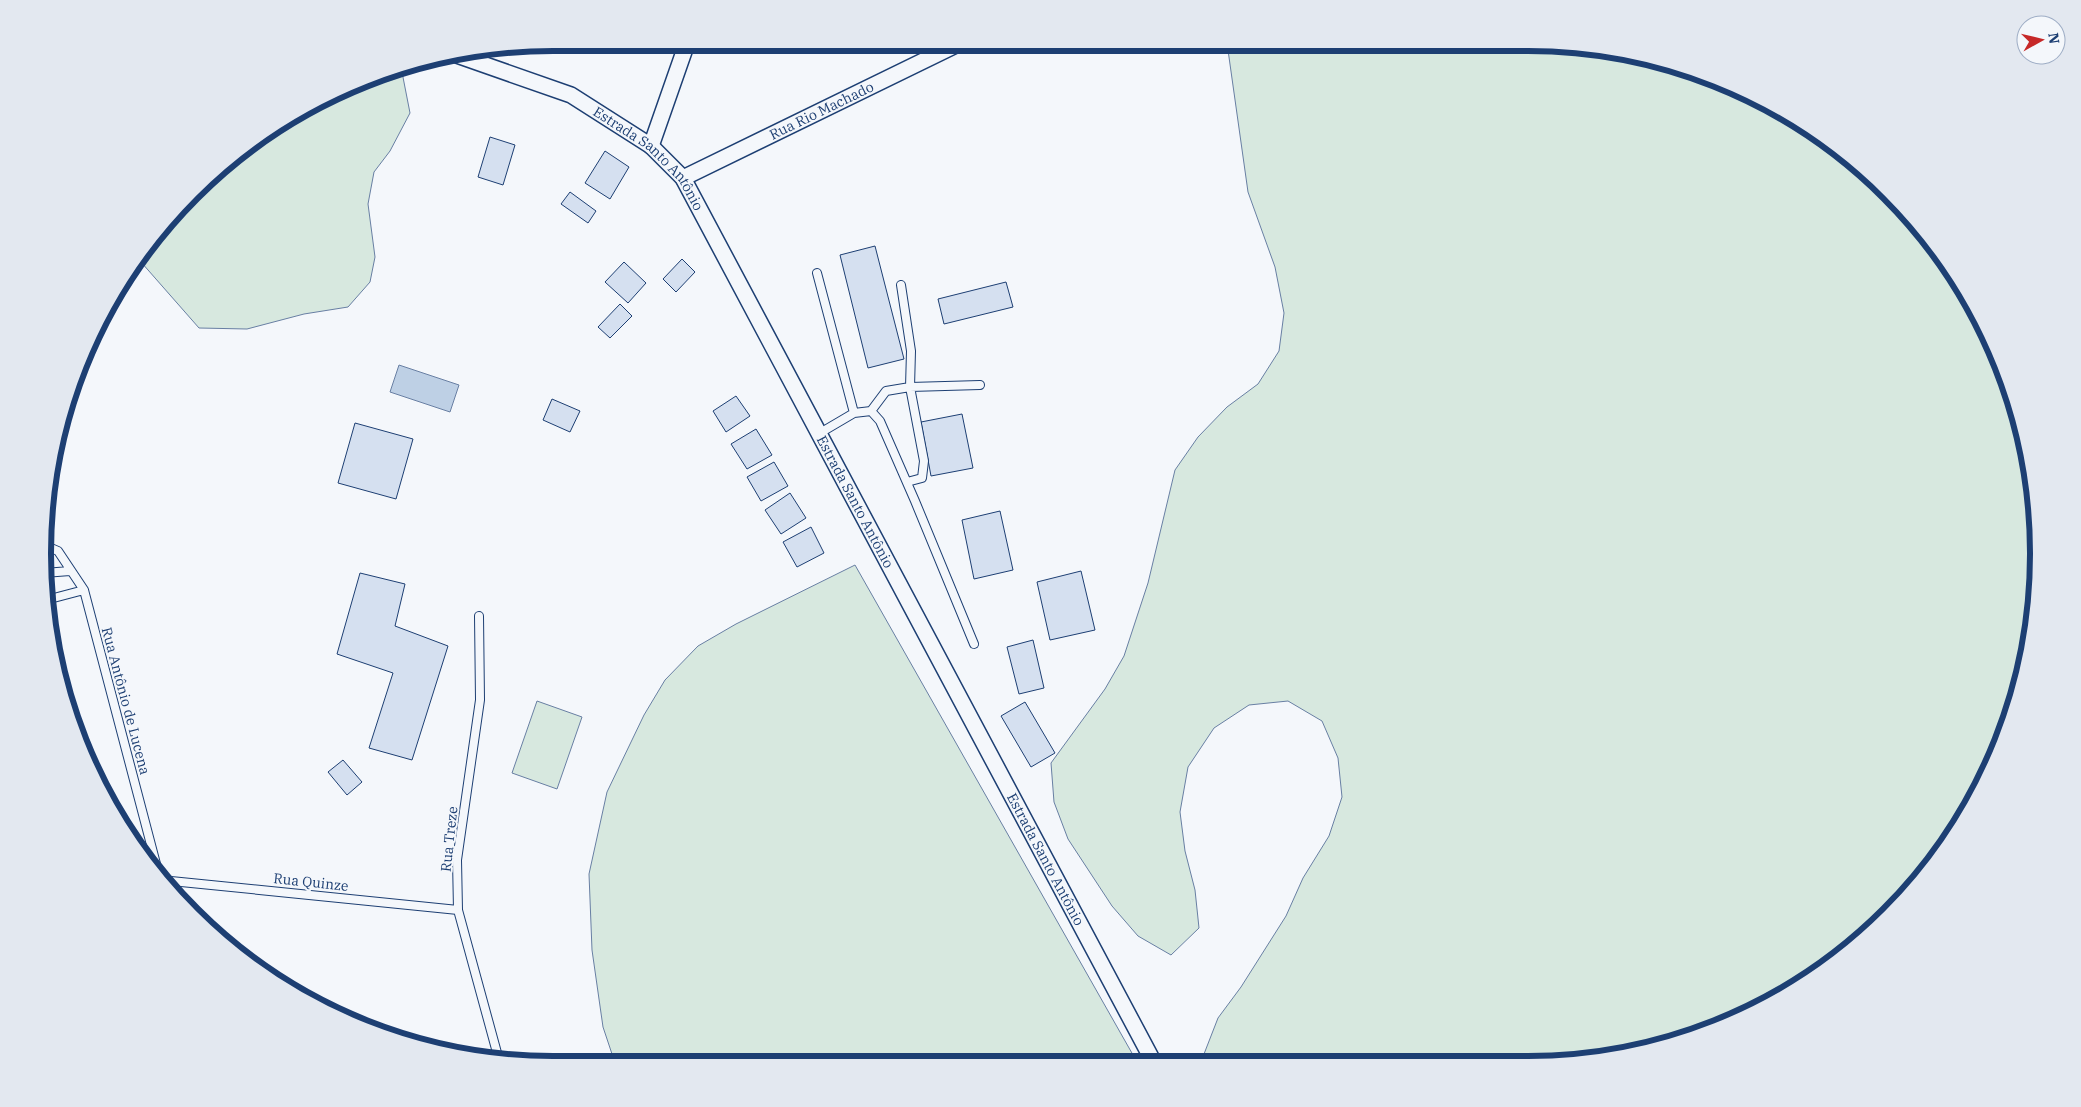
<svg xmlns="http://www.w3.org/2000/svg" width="2081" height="1107" viewBox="0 0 2081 1107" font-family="'IBM Plex Serif',serif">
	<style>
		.green { fill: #d7e8df; stroke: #687fa3 }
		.water { fill: #bed0e5; stroke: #687fa3 }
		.building { fill: #d5e0f0; stroke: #1d3f73 }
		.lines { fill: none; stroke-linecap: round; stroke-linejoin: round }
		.service-casing { stroke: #1d3f73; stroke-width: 10 }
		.minor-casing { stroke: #1d3f73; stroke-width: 18 }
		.service { stroke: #f4f7fb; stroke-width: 8 }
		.minor { stroke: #f4f7fb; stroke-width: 15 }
		.labels { text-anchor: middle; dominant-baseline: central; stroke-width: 4; stroke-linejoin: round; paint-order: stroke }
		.street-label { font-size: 14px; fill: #1d3f73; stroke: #f4f7fb }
		.rim { fill: none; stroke: #1d3f73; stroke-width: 6 }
	</style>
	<rect width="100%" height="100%" fill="#f4f7fb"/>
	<!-- green -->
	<path class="green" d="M1064 43H1102L1080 52 1065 49Z
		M1227 43 1561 44 1660 60 1754 95 1839 148 1912 217 1970 298 2011 390 2034 487 2037 587 2021 686 1986 780 1912 890 1838 959 1723 1026 1594 1060 1204 1061V1054L1218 1018 1241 987 1286 916 1303 878 1329 836 1342 797 1338 758 1322 721 1288 701 1249 705 1214 728 1188 767 1180 812 1185 851 1195 890 1199 928 1171 955 1138 936 1112 906 1068 839 1054 802 1051 763 1105 689 1124 656 1148 583 1175 470 1198 437 1227 407 1258 384 1279 351 1284 313 1275 267 1248 192Z
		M401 67 410 113 390 151 374 172 368 204 375 257 370 282 348 307 304 314 247 329 199 328 141 262 140 255C182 200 236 144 299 111 328 95 359 83 389 70Z
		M855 565 1137 1062 615 1063 603 1027 592 950 589 874 607 792 644 715 665 680 698 646 736 624Z
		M537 701 582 717 557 789 512 773Z"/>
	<!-- water -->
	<path class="water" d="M399 365 459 385 450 412 390 392Z"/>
	<!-- building -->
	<path class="building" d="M490 137 515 145 503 185 478 177Z
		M605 151 629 167 610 199 585 183Z
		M570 192 596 211 588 223 561 204Z
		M875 246 904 359 868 368 840 255Z
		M682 259 695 272 676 292 663 279Z
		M624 262 646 283 628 303 605 282Z
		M1006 282 1013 307 944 324 938 299Z
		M620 304 632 316 610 338 598 327Z
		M736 396 750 416 726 432 713 411Z
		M552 399 580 411 570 432 543 420Z
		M962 414 973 468 931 476 921 422Z
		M355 423 413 439 396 499 338 483Z
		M756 429 772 455 747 469 731 444Z
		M774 462 788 486 761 501 747 477Z
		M790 493 806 518 781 534 765 510Z
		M1000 511 1013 570 974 579 962 520Z
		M811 527 824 553 797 567 783 542Z
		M1081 571 1095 630 1050 640 1037 582Z
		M360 573 405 584 395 626 448 646 412 760 369 748 393 673 337 654Z
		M1033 640 1044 688 1019 694 1007 647Z
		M1025 702 1055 753 1031 767 1001 716Z
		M343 760 362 782 347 795 328 772Z"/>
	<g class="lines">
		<!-- service casing -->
		<g class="service-casing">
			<path id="service" d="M817 273 854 413
				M901 285 911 351 910 387 924 461 922 478 907 482
				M871 411 886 391 910 387 980 385
				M820 433 854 413 871 411 880 421 915 501 974 644
				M44 545 58 551 84 590 160 879
				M44 573 70 571
				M46 600 84 590
				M479 616 480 700 457 860 458 910 499 1060
				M161 880 458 910"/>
		</g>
		<!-- minor casing -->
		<g class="minor-casing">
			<g id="minor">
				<path id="s1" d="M451 53 571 95 651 146 683 178 1153 1061"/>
				<path d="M651 146 687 43"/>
				<path id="s2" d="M683 178 960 43"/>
			</g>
		</g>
		<!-- service -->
		<use href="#service" class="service"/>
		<!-- minor -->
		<use href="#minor" class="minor"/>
	</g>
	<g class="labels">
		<!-- street labels -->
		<g class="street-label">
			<text stroke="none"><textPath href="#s2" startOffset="154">Rua Rio Machado</textPath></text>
			<text stroke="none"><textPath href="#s1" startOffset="229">Estrada Santo Antônio</textPath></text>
			<text stroke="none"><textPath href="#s1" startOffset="634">Estrada Santo Antônio</textPath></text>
			<text transform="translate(126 701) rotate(75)">Rua Antônio de Lucena</text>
			<text transform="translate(449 839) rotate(-84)">Rua Treze</text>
			<text stroke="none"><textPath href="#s1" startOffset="1039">Estrada Santo Antônio</textPath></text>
			<text transform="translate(311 882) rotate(6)">Rua Quinze</text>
		</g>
	</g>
	<!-- crop -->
	<path d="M0 0H2081V1107H0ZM553 51H1528A502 502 0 0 1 2030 553V554A502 502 0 0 1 1528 1056H553A502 502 0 0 1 51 554V553A502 502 0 0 1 553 51Z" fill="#e3e8f0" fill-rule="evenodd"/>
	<path class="rim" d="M553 51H1528A502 502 0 0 1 2030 553V554A502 502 0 0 1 1528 1056H553A502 502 0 0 1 51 554V553A502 502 0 0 1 553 51Z"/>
	<!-- north arrow -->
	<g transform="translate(2041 40) rotate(82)"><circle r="24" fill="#f4f7fb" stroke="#9eadc5"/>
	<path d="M0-4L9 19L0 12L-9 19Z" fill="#c62828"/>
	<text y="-8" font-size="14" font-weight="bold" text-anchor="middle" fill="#1d3f73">N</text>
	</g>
</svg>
